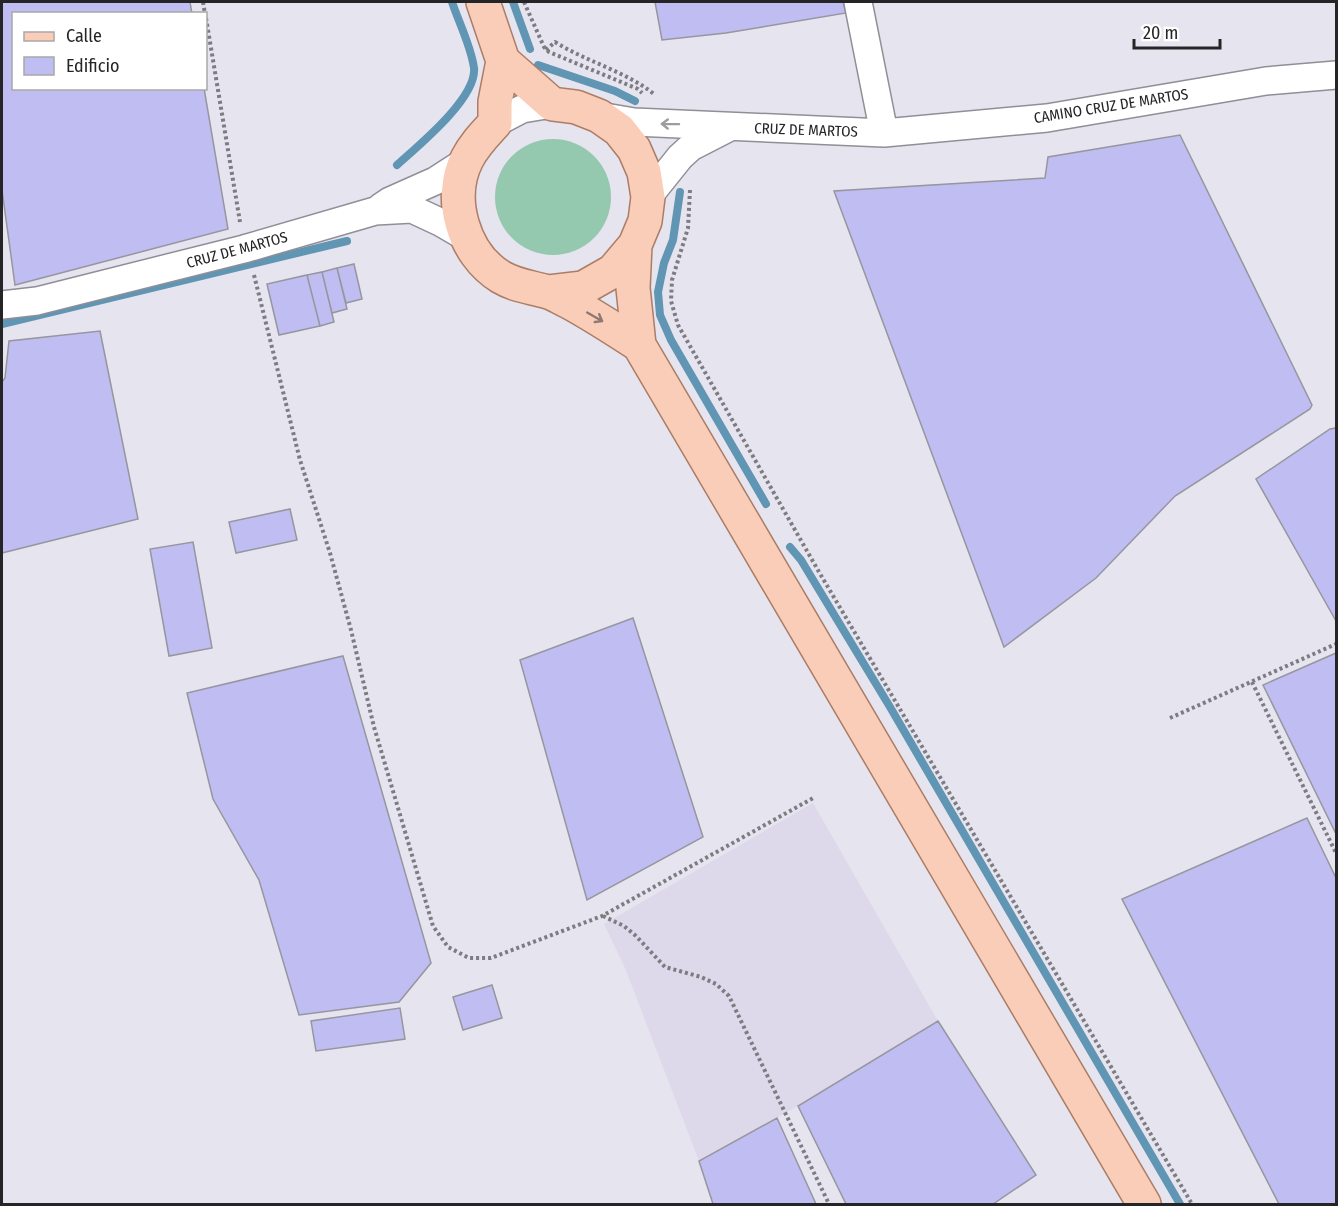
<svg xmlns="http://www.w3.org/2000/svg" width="1338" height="1206" viewBox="0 0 1338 1206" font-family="'Fira Sans Condensed',sans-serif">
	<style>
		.built { fill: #ddd9ea }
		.green { fill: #94c8af }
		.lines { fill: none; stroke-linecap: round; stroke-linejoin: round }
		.stream { stroke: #6095b3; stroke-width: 8 }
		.building { fill: #bfbdf1; stroke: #96969f; stroke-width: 1.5 }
		.minor-casing { stroke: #908e97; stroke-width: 30 }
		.major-casing { stroke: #ac7d66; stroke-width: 36 }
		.path { stroke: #7d7c82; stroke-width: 4; stroke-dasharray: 3 3; stroke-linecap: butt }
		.minor { stroke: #fff; stroke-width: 27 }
		.major { stroke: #f9cdb7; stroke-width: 33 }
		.oneway { stroke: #9d9d9e }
		.oneway2 { stroke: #8f7970 }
		.labels { text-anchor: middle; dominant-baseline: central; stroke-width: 4.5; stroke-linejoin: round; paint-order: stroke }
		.street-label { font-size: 15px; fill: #252528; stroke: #fff }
	</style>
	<rect width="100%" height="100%" fill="#e6e4ee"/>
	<!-- built -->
	<path class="built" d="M813 803 938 1021 798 1106 699 1161 625 968 604 924Z"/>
	<!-- green -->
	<path class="green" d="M495 197a58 58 0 1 1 116 0a58 58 0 1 1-116 0Z"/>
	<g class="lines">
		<!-- stream -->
		<path class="stream" d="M513 2 530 49
			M538 65 615 91 635 101
			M397 165C418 146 477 98 474 68 471 46 459 23 452 2
			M680 192 673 240 664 263 658 292 660 315 671 340 766 504
			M2 324 347 241
			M790 547 801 560 890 707 1180 1204"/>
	</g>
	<!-- building -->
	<path class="building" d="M2 2H190L192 14H14V88H204L228 229 15 285 2 190Z
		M655 2H843L846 13 726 33 662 40Z
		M1180 135 1312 405 1310 409 1175 496 1096 578 1004 647 834 191 1045 178 1048 157Z
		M354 264 362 299 346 303 337 268Z
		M337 268 347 309 332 313 322 272Z
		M322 272 334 322 320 326 307 275Z
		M307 275 320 326 279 335 267 284Z
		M100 331 138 519 2 553V382L5 378 9 341Z
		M1336 428V621L1256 479 1330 429Z
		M290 509 297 540 236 553 229 522Z
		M193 542 212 648 169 656 150 549Z
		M633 618 703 837 587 900 520 660Z
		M1336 653V834L1263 685Z
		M343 656 431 963 399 1002 299 1015 259 880 213 799 187 693Z
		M1307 818 1336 878V1204H1279L1122 899Z
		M492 985 502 1018 463 1030 453 997Z
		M400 1008 405 1039 316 1051 311 1021Z
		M938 1021 1036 1175 993 1204H846L798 1106Z
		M777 1118 816 1204H713L699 1161Z"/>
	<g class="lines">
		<!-- minor casing -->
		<g class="minor-casing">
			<path id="minor" d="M858 2 884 133
				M599 116 634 122 884 133 1047 118 1266 81 1336 75
				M495 123 522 109 552 104
				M648 197 680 157 691 147 728 128
				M381 207 390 201 435 181 466 161
				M2 305 37 301 244 249 375 211 412 209 442 223 466 237"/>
		</g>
		<!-- major casing -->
		<g class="major-casing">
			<path id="major" d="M483 2 503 61 495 102V123C484 135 474 145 467 159 447 198 463 254 501 277 516 286 531 287 548 292 555 294 562 299 569 302 593 315 616 330 639 345
				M503 61 552 104 576 107 599 116 619 130 634 149 644 172 648 197 645 221 635 245 633 288 639 345 1144 1204
				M549 292 583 288 613 271 635 245"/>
		</g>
		<!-- path -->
		<path class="path" d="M203 2 205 14
			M524 2 544 47 549 52 638 89 642 93
			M206 18 240 222
			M546 50 555 42C587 62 625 71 654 94
			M690 190 688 228 672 280 671 301 678 325 819 572 1192 1204
			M254 275 300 460 330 553 351 630 374 727 433 926 448 947 469 958H491L602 916 815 797
			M1252 682 1336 853
			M1170 718 1336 644
			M603 916 624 926 636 936 665 967 701 977 716 984 729 996 829 1204"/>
		<!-- minor -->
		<use href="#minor" class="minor"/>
		<!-- major -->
		<use href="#major" class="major"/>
	</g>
	<!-- one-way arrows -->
	<defs><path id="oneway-shaft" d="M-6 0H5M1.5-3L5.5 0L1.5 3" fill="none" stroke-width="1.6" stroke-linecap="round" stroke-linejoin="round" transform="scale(1.5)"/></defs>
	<use class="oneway" href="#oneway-shaft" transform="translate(670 124) rotate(-179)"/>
	<use class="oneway2" href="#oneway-shaft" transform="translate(595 317) rotate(30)"/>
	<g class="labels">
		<!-- street labels -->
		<g class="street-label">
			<text transform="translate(1111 106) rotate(-9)">CAMINO CRUZ DE MARTOS</text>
			<text transform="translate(806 130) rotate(2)">CRUZ DE MARTOS</text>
			<text transform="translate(237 250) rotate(-15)">CRUZ DE MARTOS</text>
		</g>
	</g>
	<!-- border -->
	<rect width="1338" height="1206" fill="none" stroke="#252528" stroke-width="6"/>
	<!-- legend -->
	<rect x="12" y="12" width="195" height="78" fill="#ffffff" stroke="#a8a8a9" stroke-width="1.5"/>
	<rect x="24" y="32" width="30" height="9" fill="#f9cdb7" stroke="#a8a8a9" stroke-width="1.5"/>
	<text x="66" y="42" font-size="18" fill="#252528">Calle</text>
	<rect x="24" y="57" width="30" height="18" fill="#bfbdf1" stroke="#a8a8a9" stroke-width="1.5"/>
	<text x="66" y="72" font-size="18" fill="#252528">Edificio</text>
	<!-- scale -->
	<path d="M1134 39v9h86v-9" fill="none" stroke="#252528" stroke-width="3"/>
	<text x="1143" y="39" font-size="18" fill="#252528" stroke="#ffffff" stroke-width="4.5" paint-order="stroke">20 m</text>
</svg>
